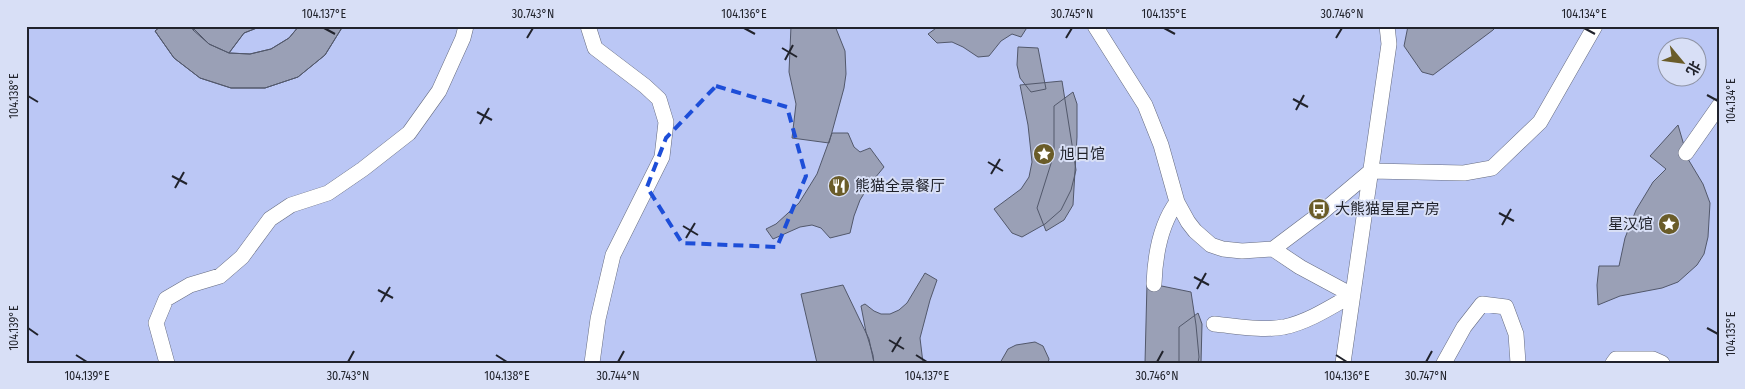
<svg xmlns="http://www.w3.org/2000/svg" width="1745" height="389" viewBox="0 0 1745 389" font-family="'Fira Sans Condensed','Noto Sans SC',sans-serif">
	<style>
		.green { fill: #bbc7f5; fill-rule: evenodd }
		.building { fill: #9aa0b6; stroke: #52586b }
		.lines { fill: none; stroke-linecap: round; stroke-linejoin: round }
		.minor-casing { stroke: #666c80; stroke-width: 16 }
		.minor { stroke: #fff; stroke-width: 15 }
		.marked { fill: none; stroke: #1d4ed8; stroke-width: 4; stroke-dasharray: 10 6; stroke-linejoin: round }
		.ticks { fill: none; stroke: #21232c; stroke-width: 2 }
		.labels { text-anchor: middle; dominant-baseline: central; stroke-width: 4; stroke-linejoin: round; paint-order: stroke }
		.poi-label { font-size: 15px; fill: #21232c; stroke: #d8dff6; text-anchor: start }
		.neatline { fill: none; stroke: #21232c; stroke-width: 2 }
		.ticks-label { font-size: 12px; text-anchor: middle; fill: #21232c }
	</style>
	<rect width="100%" height="100%" fill="#d8dff6"/>
	<!-- green -->
	<path class="green" d="M26 26H1719V363H26ZM1668 48H1698V78H1668Z"/>
	<!-- building -->
	<path class="building" d="M161 26H191L193 30 198 26H262L244 33 229 53 250 54 271 49 289 38 299 26H343L325 55 298 77 265 88H231L200 78 174 58 155 31Z
		M161 26H191L209 44 229 53 250 54 271 49 289 38 299 26H343L325 55 298 77 265 88H231L200 78 174 58 155 31Z
		M198 26H262L244 33 229 53 209 44 193 30Z
		M791 26H835L845 51 846 74 844 88 829 143 792 138 796 104 789 72Z
		M939 26H1028L1021 37 1012 34 1001 41 989 56 978 57 963 47 952 42 937 43 928 34Z
		M1497 26 1493 30 1433 75 1422 72 1404 46 1408 26Z
		M1018 47 1038 48 1046 89 1031 92 1020 78 1017 65Z
		M1062 81 1076 170 1071 190 1061 210 1045 224 1022 237 1012 233 994 209 1021 189 1029 177 1032 162 1028 125 1020 85Z
		M1073 92 1077 104V137L1073 205 1064 220 1046 231 1037 208 1054 154V106Z
		M1678 125 1688 159 1703 184 1710 203 1708 237 1704 254 1697 265 1678 282 1662 288 1620 296 1598 305 1597 285 1599 266H1619L1625 238 1636 210 1653 182 1666 169 1650 156Z
		M832 133H848L854 147 860 152 870 148 884 167 870 184 860 200 854 216 850 233 830 238 821 228 812 225 800 227 773 239 766 229 776 224 799 203 817 174Z
		M925 273 937 280 930 300 920 338 923 363H874L873 355 866 332 861 306 865 304 874 311 881 314H890L899 310 907 303Z
		M1147 283 1191 292 1196 325 1199 357 1198 363H1145Z
		M843 285 869 339 874 363H817L801 294Z
		M1198 313 1202 324 1201 363H1179V327Z
		M1035 342 1043 346 1049 359 1048 363H1000L1008 349 1016 345Z"/>
	<g class="lines">
		<!-- minor casing -->
		<g class="minor-casing">
			<path id="minor" d="M588 26 595 48 645 86 659 99 666 122 662 157 613 255 598 319 592 363
				M1095 26 1145 105 1161 145 1177 202 1188 222 1195 231 1211 245 1223 249 1242 251 1273 249 1321 213 1371 171 1464 173 1492 168 1540 122 1595 26
				M1686 153 1719 106
				M1273 249 1300 267 1352 295
				M1154 284C1155 256 1160 225 1177 202
				M1214 324C1236 326 1262 331 1284 327 1308 322 1331 307 1352 295
				M167 363 156 323 166 299 190 285 220 276 242 257 270 219 291 205 328 193 363 169 409 133 439 91 463 38 466 26
				M1343 363 1389 44 1387 26
				M1444 363 1464 327 1482 304 1506 307 1516 334 1518 363
				M1613 363 1616 359H1653L1662 363"/>
		</g>
		<!-- minor -->
		<use href="#minor" class="minor"/>
	</g>
	<!-- marked area -->
	<path class="marked" d="M716 86 787 107 806 176 777 247 682 243 647 187 666 138Z"/>
	<!-- ticks -->
	<path class="ticks" d="M324 28 335 34M744 28 755 34M1164 28 1175 34M1584 28 1595 34M527 38 533 28M1066 38 1072 28M1336 38 1342 28M782 48 797 57M785 60 793 45M1707 95 1718 101M28 96 38 102M1293 99 1308 107M1296 110 1304 95M477 112 492 120M480 124 489 108M988 162 1003 171M991 174 1000 159M172 176 187 184M175 188 184 172M1499 213 1514 221M1502 225 1511 209M683 226 698 235M686 238 695 223M1194 277 1209 285M1197 289 1206 273M378 290 393 298M381 302 390 287M28 328 38 335M1707 328 1718 334M889 340 904 349M892 352 901 337M76 355 87 362M496 355 507 362M916 355 927 362M1336 355 1347 362M348 362 354 351M618 362 624 351M1157 362 1163 351M1426 362 1432 351"/>
	<!-- icons -->
	<defs>
		<g id="sight-disc" transform="scale(1.125)"><circle r="9.5" fill="#6a5c29" stroke="#d8dff6"/><path d="M0-6L1.8-2.2L6-1.7L2.9 1.2L3.7 5.4L0 3.3L-3.7 5.4L-2.9 1.2L-6-1.7L-1.8-2.2Z" fill="#fff"/></g>
		<g id="restaurant-disc" transform="scale(1.125)"><circle r="9.5" fill="#6a5c29" stroke="#d8dff6"/><path d="M-5-6h1v4h1v-4h1v4h1v-4h1v5L-1.5 .5V6h-2V.5L-5-1ZM5-6V6H3V1.5H1.5Q1.5-4 5-6Z" fill="#fff"/></g>
		<g id="bus-disc" transform="scale(1.125)"><circle r="9.5" fill="#6a5c29" stroke="#d8dff6"/><path d="M-5-6H5V4H4V6H2V4H-2V6H-4V4H-5ZM-3.5-4V0h7V-4ZM-3.5 1.2v1.5H-2V1.2ZM2 1.2v1.5H3.5V1.2Z" fill="#fff"/></g>
	</defs>
	<g fill-rule="evenodd">
		<use href="#sight-disc" x="1044" y="154"/>
		<use href="#restaurant-disc" x="839" y="186"/>
		<use href="#bus-disc" x="1319" y="209"/>
		<use href="#sight-disc" x="1669" y="224"/>
	</g>
	<g class="labels">
		<!-- poi labels -->
		<g class="poi-label">
			<text x="1060" y="154">旭日馆</text>
			<text x="855" y="186">熊猫全景餐厅</text>
			<text x="1335" y="209">大熊猫星星产房</text>
			<text x="1653" y="224" text-anchor="end">星汉馆</text>
		</g>
	</g>
	<!-- border -->
	<rect width="1745" height="389" fill="none" stroke="#d8dff6" stroke-width="55"/>
	<!-- north arrow -->
	<g transform="translate(1682 62) rotate(119)"><circle r="24" fill="#d8dff6" stroke="#8f94a5"/>
	<path d="M0-4L9 19L0 12L-9 19Z" fill="#6a5c29"/>
	<text y="-8" font-size="14" font-weight="bold" text-anchor="middle" fill="#21232c">北</text>
	</g>
	<rect x="28" y="28" width="1690" height="334" class="neatline"/>
	<g class="ticks-label">
		<text x="324" y="18">104.137°E</text>
		<text x="533" y="18">30.743°N</text>
		<text x="744" y="18">104.136°E</text>
		<text x="1072" y="18">30.745°N</text>
		<text x="1164" y="18">104.135°E</text>
		<text x="1342" y="18">30.746°N</text>
		<text x="1584" y="18">104.134°E</text>
		<text transform="translate(14 96) rotate(-90)" y="4">104.138°E</text>
		<text transform="translate(1731 101) rotate(-90)" y="4">104.134°E</text>
		<text transform="translate(14 328) rotate(-90)" y="4">104.139°E</text>
		<text transform="translate(1731 334) rotate(-90)" y="4">104.135°E</text>
		<text x="87" y="380">104.139°E</text>
		<text x="348" y="380">30.743°N</text>
		<text x="507" y="380">104.138°E</text>
		<text x="618" y="380">30.744°N</text>
		<text x="927" y="380">104.137°E</text>
		<text x="1157" y="380">30.746°N</text>
		<text x="1347" y="380">104.136°E</text>
		<text x="1426" y="380">30.747°N</text>
	</g>
</svg>
